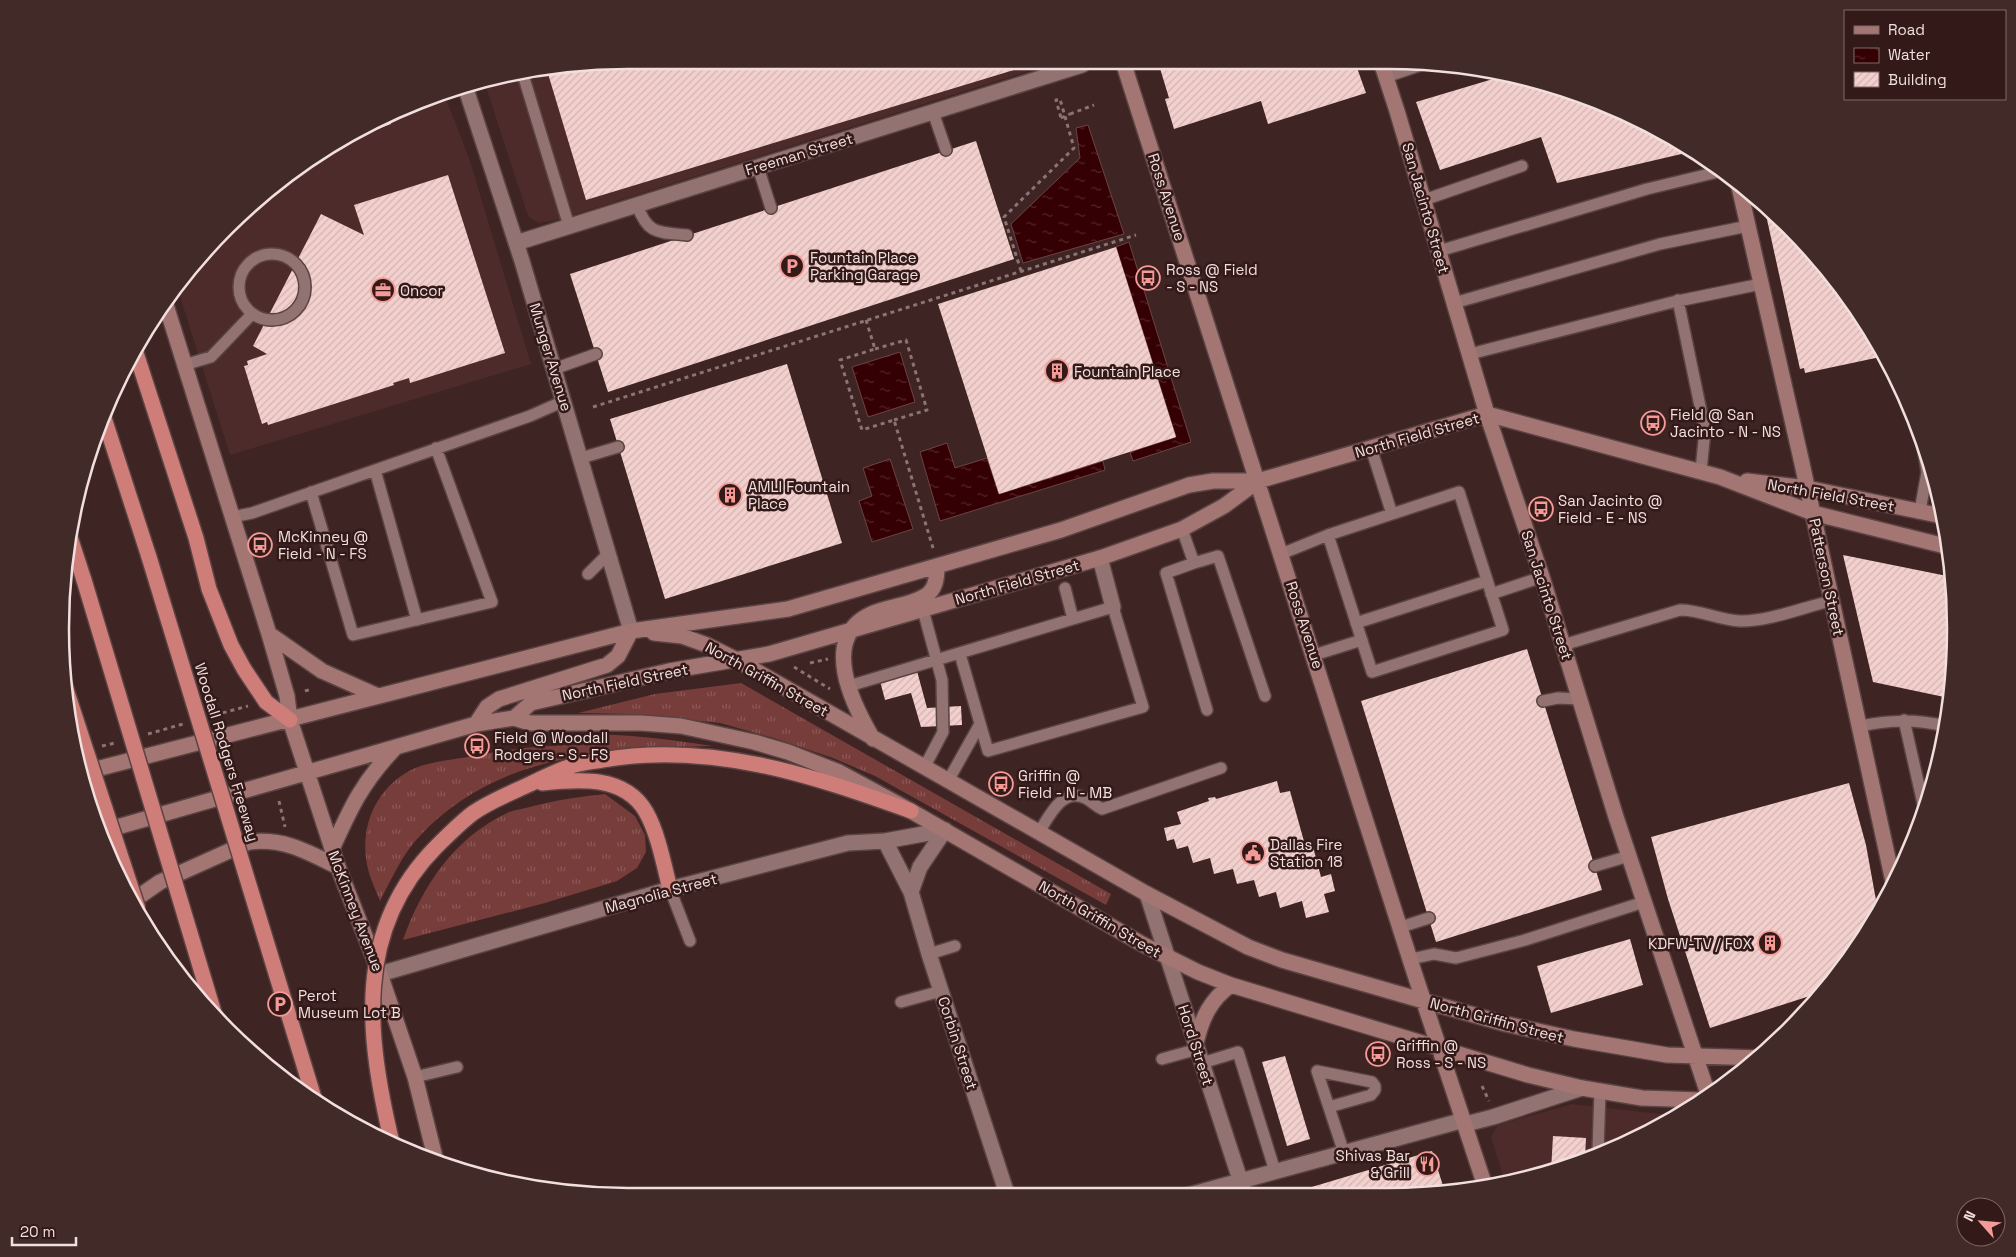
<svg xmlns="http://www.w3.org/2000/svg" width="2016" height="1257" viewBox="0 0 2016 1257" font-family="'Space Grotesk',sans-serif">
	<style>
		.built { fill: #4d2b2a }
		.grass { fill: url(#grass-tufts) }
		.water { fill: url(#water-ripples); stroke: #6d4345 }
		.building { fill: url(#building-hatch) }
		.lines { fill: none; stroke-linecap: round; stroke-linejoin: round }
		.lane-casing { stroke: #594343; stroke-width: 14 }
		.street-casing { stroke: #594343; stroke-width: 18 }
		.secondary-casing { stroke: #594343; stroke-width: 18 }
		.highway-casing { stroke: #594343; stroke-width: 18 }
		.path { stroke: #8b7473; stroke-width: 3; stroke-dasharray: 4 4; stroke-linecap: butt }
		.lane { stroke: #927371; stroke-width: 11 }
		.street { stroke: #927371; stroke-width: 15 }
		.secondary { stroke: #a47673; stroke-width: 15 }
		.highway { stroke: #ce7d79; stroke-width: 15 }
		.highway-bridge-casing { stroke: #594343; stroke-width: 18; stroke-linecap: butt }
		.path-bridge { stroke: #8b7473; stroke-width: 3; stroke-dasharray: 4 4; stroke-linecap: butt }
		.highway-bridge { stroke: #ce7d79; stroke-width: 15 }
		.labels { text-anchor: middle; dominant-baseline: central; stroke-width: 5; stroke-linejoin: round; paint-order: stroke }
		.street-label { font-size: 15px; fill: #f1dfde; stroke: #331a19 }
		.poi-label { font-size: 15px; fill: #f1dfde; stroke: #331a19; text-anchor: start }
		.rim { fill: none; stroke: #f1dfde; stroke-width: 2.5 }
	</style>
	<defs>
		<pattern id="grass-tufts" width="24" height="20" patternUnits="userSpaceOnUse" patternTransform="scale(1.25)"><rect width="24" height="20" fill="#773d3b"/><path d="M3 7l-1-3M5 7V3M7 7l1-3M15 17l-1-3M17 17v-4M19 17l1-3" fill="none" stroke="#8b5957"/></pattern>
		<pattern id="water-ripples" width="26" height="14" patternUnits="userSpaceOnUse" patternTransform="scale(1.25)"><rect width="26" height="14" fill="#350003"/><path d="M2 4q2-2 4 0t4 0M15 11q2-2 4 0t4 0" fill="none" stroke="#532527"/></pattern>
		<pattern id="building-hatch" width="6" height="6" patternUnits="userSpaceOnUse" patternTransform="scale(1.25)"><rect width="6" height="6" fill="#f3d0cd"/><path d="M-1 1l2-2M0 6l6-6M5 7l2-2" fill="none" stroke="#d1b4b1"/></pattern>
	</defs>
	<rect width="100%" height="100%" fill="#3e2423"/>
	<!-- built -->
	<path class="built" d="M554 65H1047L557 220 539 223 530 218 527 213 484 81Z
		M443 91 469 158 531 364 230 455 177 287 226 227 283 177 377 119Z
		M1572 1104 1678 1116 1671 1121 1535 1178 1505 1182 1491 1137 1498 1125Z"/>
	<!-- grass -->
	<path class="grass" d="M741 683 1111 894 1106 905 875 776 833 758 774 738 720 723 630 714 578 713 655 694Z
		M583 734C627 734 669 739 712 746 605 749 495 753 417 839 401 857 391 880 380 901 377 893 373 885 370 876 357 836 371 792 409 771 426 762 449 760 468 757 506 749 544 745 583 745Z
		M605 794 635 816 645 835 646 852 637 868 617 881 545 903 403 940C422 886 454 838 507 813 514 810 522 809 530 807 555 800 579 797 605 794Z"/>
	<!-- water -->
	<path class="water" d="M1088 125 1124 234 1023 263 1011 224 1080 158 1076 128Z
		M1129 242 1191 442 1133 461 1130 452 1176 437 1116 247Z
		M900 352 915 402 868 417 852 367Z
		M947 443 955 468 987 458 999 494 1103 461 1105 470 940 521 920 452Z
		M890 459 913 529 872 542 859 501 872 496 863 468Z"/>
	<!-- building -->
	<path class="building" d="M554 65H1030L586 200 546 67Z
		M1159 65H1356L1366 93 1268 124 1261 101 1174 129 1165 99 1169 98Z
		M1503 76 1605 103 1690 152 1557 183 1541 137 1440 170 1416 102Z
		M389 114 391 124 341 142 377 119Z
		M976 141 1014 259 608 392 570 274Z
		M448 175 505 353 410 383 409 378 393 383 394 385 268 425 267 422 262 424 244 366 248 365 247 361 267 354 253 346 321 214 364 235 354 205Z
		M1764 206 1815 253 1880 344 1885 356 1805 373 1804 368 1800 369Z
		M1116 247 1176 437 999 494 938 304Z
		M787 364 842 543 665 599 610 419Z
		M1843 555 1952 577 1955 665 1949 698 1873 682Z
		M1527 649 1602 890 1436 942 1361 701Z
		M917 671 927 708 961 706 962 725 921 727 911 693 885 700 880 681Z
		M1277 781 1280 793 1290 791 1305 845 1312 843 1321 877 1331 874 1335 891 1324 894 1329 912 1306 918 1302 901 1280 908 1276 892 1259 897 1254 880 1237 884 1233 869 1214 874 1210 858 1193 863 1188 846 1177 849 1174 839 1167 841 1164 828 1181 824 1177 812 1209 801 1208 798 1215 797 1216 799Z
		M1849 783 1866 845 1878 911 1839 974 1822 992 1710 1028 1668 899 1651 837Z
		M1630 939 1643 985 1551 1013 1537 966Z
		M1285 1056 1310 1139 1287 1146 1262 1062Z
		M1553 1136 1586 1138 1585 1157 1551 1171Z
		M1432 1151 1445 1192 1425 1196 1285 1195Z"/>
	<g class="lines">
		<!-- lane casing -->
		<g class="lane-casing">
			<path id="lane" d="M521 73 524 78 569 226
				M1386 77 1421 65
				M933 112 946 150
				M758 167 771 208
				M1424 200 1522 166
				M637 205C648 235 658 232 687 235
				M1439 251 1647 189 1722 171
				M239 287a33 33 0 1 1 66 0a33 33 0 1 1-66 0Z
				M1678 300 1705 430 1701 471
				M1454 303 1660 244 1748 226
				M1470 354 1673 302 1761 284
				M184 365 211 357 252 314
				M554 369 596 354
				M1371 448 1392 514
				M581 458 618 447
				M375 470 417 620
				M311 492 353 635 492 602 436 448
				M1920 511 1927 472 1921 435
				M232 517 252 513 530 416 564 401
				M1182 529 1194 563 1166 573 1207 710
				M1281 554 1328 535 1459 492 1503 630 1372 672 1328 535
				M1194 563 1218 556 1265 696
				M588 574 609 553
				M1065 588 1073 619
				M1491 594 1542 577
				M923 610 942 680 943 732 924 768
				M1356 623 1487 581
				M1563 645 1680 610C1701 610 1719 620 1740 621 1767 622 1804 607 1831 601
				M1314 655 1362 640
				M849 686 1113 607 1143 707 988 751 960 654
				M1543 701 1558 698 1579 699
				M1904 720 1924 808
				M1860 726C1891 720 1914 719 1945 726
				M948 781 980 724
				M1039 832C1049 817 1062 787 1085 798 1091 801 1096 806 1102 809L1221 768
				M1595 866 1629 856
				M670 889 690 941
				M1401 927 1429 918
				M929 954 955 946
				M1411 959 1434 954 1456 958 1525 940 1644 902
				M901 1002 941 991
				M1162 1059 1198 1049
				M1202 1063 1238 1052 1275 1171
				M415 1077 457 1067
				M1329 1107 1371 1095 1375 1090V1086L1372 1082 1317 1071 1344 1153
				M1598 1151 1600 1091"/>
		</g>
		<!-- street casing -->
		<g class="street-casing">
			<path id="street" d="M465 86 522 261 631 631
				M516 243 1082 65
				M1100 558 1113 607
				M885 841 911 892 929 954 1007 1194
				M911 892 920 867 945 830
				M1147 894 1245 1195
				M380 974 670 889 848 843 885 841 945 830
				M1466 1124 1493 1117 1582 1088
				M1189 1195 1464 1120"/>
		</g>
		<!-- secondary casing -->
		<g class="secondary-casing">
			<path id="secondary" d="M1124 65 1415 975 1485 1186
				M1382 65 1397 111 1487 414 1542 577 1616 817 1708 1094
				M1738 182 1801 459 1894 886
				M165 302 269 634 287 696 290 720 338 867 380 974 415 1077 436 1161
				M1747 481 1807 488 1942 516
				M654 633 682 636 707 645 737 660 1147 894 1248 947 1282 960 1424 1001 1506 1024 1574 1039 1667 1055 1760 1058
				M269 634 322 671 378 696
				M514 718 530 723H641L681 726 754 742 788 752 839 772 911 811 1142 944 1198 972 1231 985 1310 1009 1528 1075 1582 1088 1642 1098 1701 1100
				M476 724 487 707 499 699 607 665 618 656 631 631
				M873 739C853 705 819 638 871 614 888 606 909 606 925 596 936 590 937 577 937 566
				M81 773 631 631 788 609 1061 530 1189 485 1213 481H1258L1487 414 1720 477 1813 513 1949 547
				M100 832 476 724 514 718 531 703 669 671 769 654 1100 558 1182 529 1224 506 1258 481
				M332 849C351 807 362 783 394 749
				M134 900 160 882 249 842C285 838 308 852 338 867
				M1196 1043C1202 1018 1210 1000 1231 985"/>
		</g>
		<!-- highway casing -->
		<g class="highway-casing">
			<path id="highway" d="M136 353 196 538 209 589 231 645 244 669 266 702 290 720
				M104 418 149 557
				M69 534 84 580
				M542 783C578 779 625 775 646 812 658 833 664 865 670 889
				M530 784C543 778 556 771 569 767 579 763 591 762 602 760 710 741 811 775 911 811"/>
		</g>
		<!-- path -->
		<path class="path" d="M1070 114 1094 105
			M1021 271 1004 217 1074 148 1060 99 1056 100 1061 118
			M866 320 875 349 840 360 862 430 894 420 933 548
			M875 349 906 340 927 410 894 420
			M593 407 1136 235
			M810 663 828 659
			M794 667 830 689
			M305 691 312 689
			M215 715 248 706
			M148 734 183 724
			M102 746 115 743
			M279 801 285 827
			M1482 1086 1489 1101"/>
		<!-- lane -->
		<use href="#lane" class="lane"/>
		<!-- street -->
		<use href="#street" class="street"/>
		<!-- secondary -->
		<use href="#secondary" class="secondary"/>
		<!-- highway -->
		<use href="#highway" class="highway"/>
		<!-- highway-bridge casing -->
		<g class="highway-bridge-casing">
			<path id="highway-bridge" d="M149 557 314 1098
				M84 580 215 1016
				M63 680 138 909
				M392 1143C367 1037 353 931 436 847 448 835 460 823 473 813 490 801 511 793 530 784"/>
		</g>
		<!-- path-bridge -->
		<path class="path-bridge" d="M1061 118 1070 114"/>
		<!-- highway-bridge -->
		<use href="#highway-bridge" class="highway-bridge"/>
	</g>
	<!-- icons -->
	<defs>
		<g id="parking-ring" transform="scale(1.25)"><circle r="9.5" fill="#331a19" stroke="#f59b97" stroke-width="1.5"/><path d="M-3.5-5.5H1a3.5 3.5 0 0 1 0 7H-1V5.5H-3.5ZM-1-3.4V-.6H.8a1.4 1.4 0 0 0 0-2.8Z" fill="#f59b97"/></g>
		<g id="bus-ring" transform="scale(1.25)"><circle r="9.5" fill="#331a19" stroke="#f59b97" stroke-width="1.5"/><path d="M-5-6H5V4H4V6H2V4H-2V6H-4V4H-5ZM-3.5-4V0h7V-4ZM-3.5 1.2v1.5H-2V1.2ZM2 1.2v1.5H3.5V1.2Z" fill="#f59b97"/></g>
		<g id="office-ring" transform="scale(1.25)"><circle r="9.5" fill="#331a19" stroke="#f59b97" stroke-width="1.5"/><path d="M-6-3h4V-5.5h4V-3h4V5H-6ZM-1-4.5V-3h2v-1.5ZM-6 0V1H6V0Z" fill="#f59b97"/></g>
		<g id="building-ring" transform="scale(1.25)"><circle r="9.5" fill="#331a19" stroke="#f59b97" stroke-width="1.5"/><path d="M-4-6H4V6H1V3H-1V6H-4ZM-2.5-4.3h1.7v1.8h-1.7ZM.8-4.3h1.7v1.8H.8ZM-2.5-1h1.7V.8h-1.7ZM.8-1h1.7V.8H.8Z" fill="#f59b97"/></g>
		<g id="civic-ring" transform="scale(1.25)"><circle r="9.5" fill="#331a19" stroke="#f59b97" stroke-width="1.5"/><path d="M-.6-6.5H3V-4.5H.6V-3L4-1V1h2V6H-6V1h2V-1L-.6-3ZM-1.2 2.5V6h2.4V2.5Z" fill="#f59b97"/></g>
		<g id="restaurant-ring" transform="scale(1.25)"><circle r="9.5" fill="#331a19" stroke="#f59b97" stroke-width="1.5"/><path d="M-5-6h1v4h1v-4h1v4h1v-4h1v5L-1.5 .5V6h-2V.5L-5-1ZM5-6V6H3V1.5H1.5Q1.5-4 5-6Z" fill="#f59b97"/></g>
	</defs>
	<g fill-rule="evenodd">
		<use href="#parking-ring" x="792" y="266"/>
		<use href="#bus-ring" x="1148" y="278"/>
		<use href="#office-ring" x="383" y="290"/>
		<use href="#building-ring" x="1057" y="371"/>
		<use href="#bus-ring" x="1653" y="423"/>
		<use href="#building-ring" x="730" y="495"/>
		<use href="#bus-ring" x="1541" y="509"/>
		<use href="#bus-ring" x="260" y="545"/>
		<use href="#bus-ring" x="477" y="746"/>
		<use href="#bus-ring" x="1001" y="784"/>
		<use href="#civic-ring" x="1253" y="853"/>
		<use href="#building-ring" x="1770" y="943"/>
		<use href="#parking-ring" x="280" y="1004"/>
		<use href="#bus-ring" x="1378" y="1054"/>
		<use href="#restaurant-ring" x="1427" y="1164"/>
	</g>
	<g class="labels">
		<!-- street labels -->
		<g class="street-label">
			<text transform="translate(799 154) rotate(-17)">Freeman Street</text>
			<text transform="translate(1167 197) rotate(72)">Ross Avenue</text>
			<text transform="translate(1426 208) rotate(74)">San Jacinto Street</text>
			<text transform="translate(551 357) rotate(73)">Munger Avenue</text>
			<text transform="translate(1417 435) rotate(-16)">North Field Street</text>
			<text transform="translate(1831 495) rotate(10)">North Field Street</text>
			<text transform="translate(1827 577) rotate(78)">Patterson Street</text>
			<text transform="translate(1017 582) rotate(-16)">North Field Street</text>
			<text transform="translate(1547 595) rotate(72)">San Jacinto Street</text>
			<text transform="translate(1305 625) rotate(72)">Ross Avenue</text>
			<text transform="translate(767 679) rotate(29)">North Griffin Street</text>
			<text transform="translate(625 682) rotate(-12)">North Field Street</text>
			<text transform="translate(227 752) rotate(73)">Woodall Rodgers Freeway</text>
			<text transform="translate(661 893) rotate(-15)">Magnolia Street</text>
			<text transform="translate(356 911) rotate(69)">McKinney Avenue</text>
			<text transform="translate(1100 919) rotate(30)">North Griffin Street</text>
			<text transform="translate(1497 1020) rotate(15)">North Griffin Street</text>
			<text transform="translate(958 1043) rotate(72)">Corbin Street</text>
			<text transform="translate(1196 1045) rotate(72)">Hord Street</text>
		</g>
		<!-- poi labels -->
		<g class="poi-label">
			<text x="810" y="257">Fountain Place<tspan x="810" dy="17">Parking Garage</tspan></text>
			<text x="1166" y="269">Ross @ Field<tspan x="1166" dy="17">- S - NS</tspan></text>
			<text x="400" y="290">Oncor</text>
			<text x="1074" y="371">Fountain Place</text>
			<text x="1670" y="414">Field @ San<tspan x="1670" dy="17">Jacinto - N - NS</tspan></text>
			<text x="748" y="486">AMLI Fountain<tspan x="748" dy="17">Place</tspan></text>
			<text x="1558" y="500">San Jacinto @<tspan x="1558" dy="17">Field - E - NS</tspan></text>
			<text x="278" y="536">McKinney @<tspan x="278" dy="17">Field - N - FS</tspan></text>
			<text x="494" y="737">Field @ Woodall<tspan x="494" dy="17">Rodgers - S - FS</tspan></text>
			<text x="1018" y="775">Griffin @<tspan x="1018" dy="17">Field - N - MB</tspan></text>
			<text x="1270" y="844">Dallas Fire<tspan x="1270" dy="17">Station 18</tspan></text>
			<text x="1752" y="943" text-anchor="end">KDFW-TV / FOX</text>
			<text x="298" y="995">Perot<tspan x="298" dy="17">Museum Lot B</tspan></text>
			<text x="1396" y="1045">Griffin @<tspan x="1396" dy="17">Ross - S - NS</tspan></text>
			<text x="1410" y="1155" text-anchor="end">Shivas Bar<tspan x="1410" dy="17">&amp; Grill</tspan></text>
		</g>
	</g>
	<!-- crop -->
	<path d="M0 0H2016V1257H0ZM628 69H1388A559 559 0 0 1 1947 628V629A559 559 0 0 1 1388 1188H628A559 559 0 0 1 69 629V628A559 559 0 0 1 628 69Z" fill="#422a29" fill-rule="evenodd"/>
	<path class="rim" d="M628 69H1388A559 559 0 0 1 1947 628V629A559 559 0 0 1 1388 1188H628A559 559 0 0 1 69 629V628A559 559 0 0 1 628 69Z"/>
	<!-- legend -->
	<rect x="1844" y="10" width="162" height="90" fill="#331a19" stroke="#7f6968"/>
	<rect x="1854" y="26" width="25" height="8" fill="#a47673" stroke="#7f6968"/>
	<text x="1888" y="35" font-size="15" fill="#f1dfde">Road</text>
	<rect x="1854" y="48" width="25" height="15" fill="url(#water-ripples)" stroke="#7f6968"/>
	<text x="1888" y="60" font-size="15" fill="#f1dfde">Water</text>
	<rect x="1854" y="72" width="25" height="15" fill="url(#building-hatch)" stroke="#7f6968"/>
	<text x="1888" y="85" font-size="15" fill="#f1dfde">Building</text>
	<!-- north arrow -->
	<g transform="translate(1981 1222) rotate(297)"><circle r="24" fill="#331a19" stroke="#7f6968"/>
	<path d="M0-4L9 19L0 12L-9 19Z" fill="#f59b97"/>
	<text y="-8" font-size="14" font-weight="bold" text-anchor="middle" fill="#f1dfde">N</text>
	</g>
	<!-- scale -->
	<path d="M12 1237v8h64v-8" fill="none" stroke="#f1dfde" stroke-width="2.5"/>
	<text x="20" y="1237" font-size="15" fill="#f1dfde" stroke="#331a19" stroke-width="4" paint-order="stroke">20 m</text>
</svg>
